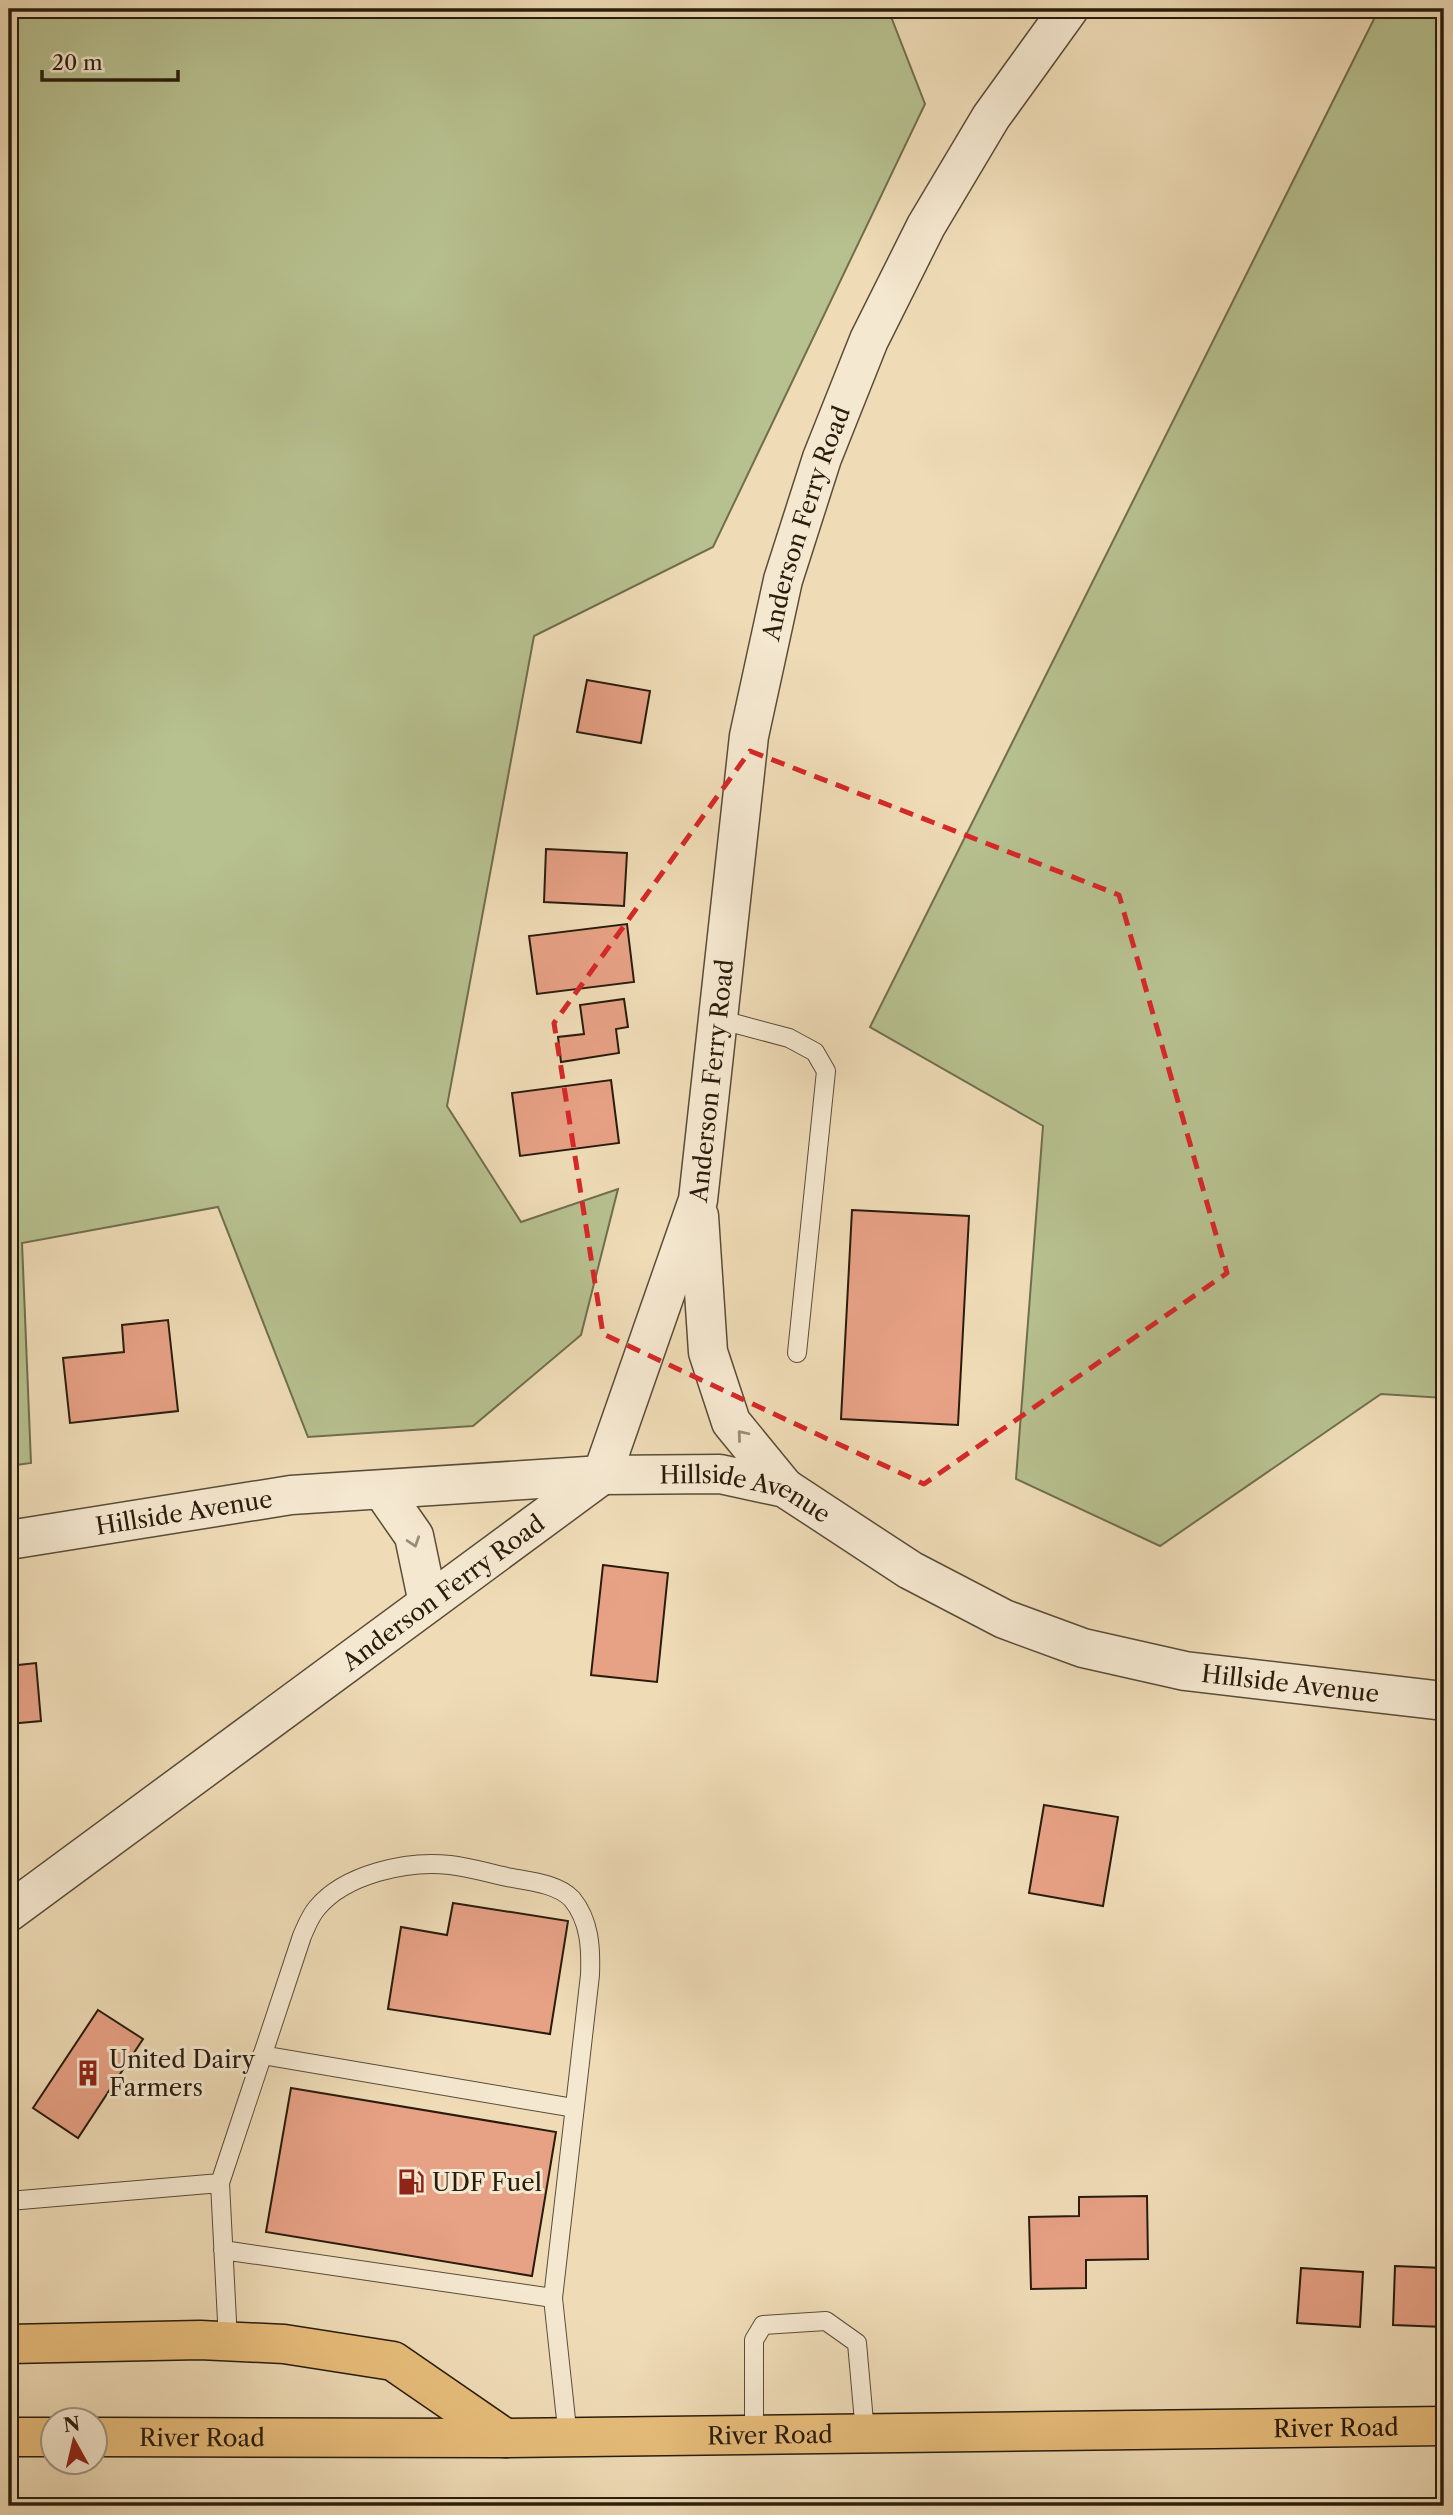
<svg xmlns="http://www.w3.org/2000/svg" width="1453" height="2515" viewBox="0 0 1453 2515" font-family="'Libre Caslon Text',serif">
	<style>
		.green { fill: #b7c08f; stroke: #706e4e; stroke-width: 2 }
		.building { fill: #e7a185; stroke: #291c0d; stroke-width: 2 }
		.lines { fill: none; stroke-linecap: round; stroke-linejoin: round }
		.service-casing { stroke: #5a4c38; stroke-width: 20 }
		.tertiary-casing { stroke: #5a4c38; stroke-width: 41 }
		.primary-casing { stroke: #291c0d; stroke-width: 41 }
		.service { stroke: #f5e8d0; stroke-width: 18 }
		.tertiary { stroke: #f5e8d0; stroke-width: 38 }
		.primary { stroke: #e8be7c; stroke-width: 38 }
		.rail { stroke: #291c0d; stroke-width: 5; stroke-dasharray: 12 12; stroke-linecap: butt }
		.oneway { stroke: #998c78 }
		.marked { fill: none; stroke: #d62828; stroke-width: 5; stroke-dasharray: 14 9; stroke-linejoin: round }
		.labels { text-anchor: middle; dominant-baseline: central; stroke-width: 6; stroke-linejoin: round; paint-order: stroke }
		.street-label { font-size: 24px; fill: #291c0d; stroke: #f5e8d0 }
		.poi-label { font-size: 24px; fill: #291c0d; stroke: #f5e8d0; text-anchor: start }
	</style>
	<rect width="100%" height="100%" fill="#efdcb7"/>
	<filter id="stains"><feTurbulence type="fractalNoise" baseFrequency=".00286" numOctaves="4"/><feColorMatrix values="0 0 0 0 .2 0 0 0 0 .09 0 0 0 0 .02 0 0 0 .5 -.17"/></filter>
	<radialGradient id="worn" r=".72"><stop offset=".6" stop-color="#630" stop-opacity="0"/><stop offset="1" stop-color="#630" stop-opacity=".3"/></radialGradient>
	<!-- green -->
	<path class="green" d="M9 9H888L925 104 713 547 534 636 447 1106 521 1222 618 1189 581 1335 473 1426 308 1437 218 1207 22 1243 31 1463 9 1466Z
		M1379 9H1444V1398L1381 1394 1160 1546 1016 1479 1043 1126 870 1027Z"/>
	<!-- building -->
	<path class="building" d="M587 680 650 691 641 743 577 732Z
		M546 849 627 853 624 906 544 902Z
		M627 924 634 982 537 994 529 936Z
		M624 999 628 1027 616 1029 619 1053 561 1062 558 1037 584 1034 580 1005Z
		M611 1080 619 1143 520 1156 512 1093Z
		M852 1210 969 1216 958 1425 841 1419Z
		M168 1320 178 1411 70 1423 63 1358 124 1352 122 1325Z
		M603 1565 668 1573 657 1682 591 1675Z
		M36 1663 41 1721 9 1724V1666Z
		M1044 1805 1118 1817 1103 1906 1029 1893Z
		M453 1903 568 1921 550 2034 388 2009 401 1927 447 1935Z
		M98 2010 143 2039 78 2138 33 2108Z
		M291 2088 556 2132 532 2276 266 2232Z
		M1147 2196 1148 2259 1086 2260V2288L1031 2289 1029 2217 1079 2216V2197Z
		M1395 2266 1444 2268V2327L1393 2325Z
		M1301 2268 1363 2272 1360 2327 1297 2323Z"/>
	<g class="lines">
		<!-- service casing -->
		<g class="service-casing">
			<path id="service" d="M718 1019 789 1038 815 1052 826 1071 797 1353
				M262 2055 574 2108
				M220 2183 302 1936C306 1927 310 1916 317 1908 345 1874 408 1860 450 1865 469 1867 488 1873 507 1877 527 1881 557 1883 572 1899 590 1921 591 1948 590 1975L553 2298
				M9 2201 220 2183 228 2341
				M223 2250 553 2298 568 2438
				M754 2435V2340L763 2325 826 2321 857 2343 865 2433"/>
		</g>
		<!-- tertiary casing -->
		<g class="tertiary-casing">
			<g id="tertiary">
				<path d="M699 1216 708 1352 731 1422 785 1488"/>
				<path d="M382 1490 414 1536 428 1603"/>
				<path id="s1" d="M9 1540 291 1495 602 1475 720 1474 785 1488 910 1570 1004 1619 1083 1648 1185 1671 1444 1701"/>
				<path id="s2" d="M9 1912 602 1475 698 1200 749 736 783 580 822 458 869 340 926 226 991 117 1069 9"/>
			</g>
		</g>
		<!-- primary casing -->
		<g class="primary-casing">
			<g id="primary">
				<path d="M9 2344 200 2340 284 2344 393 2361 505 2438"/>
				<path d="M9 2437H52"/>
				<path id="s3" d="M94 2437 505 2438 1444 2426"/>
			</g>
		</g>
		<!-- service -->
		<use href="#service" class="service"/>
		<!-- tertiary -->
		<use href="#tertiary" class="tertiary"/>
		<!-- primary -->
		<use href="#primary" class="primary"/>
		<!-- rail -->
		<path class="rail" d="M1313 2506 1444 2504"/>
	</g>
	<!-- one-way arrows -->
	<defs><path id="oneway-chevron" d="M-2-3.5L2.5 0L-2 3.5" fill="none" stroke-width="1.6" stroke-linecap="round" stroke-linejoin="round" transform="scale(1.75)"/></defs>
	<g class="oneway">
		<use href="#oneway-chevron" transform="translate(742 1435) rotate(-130)"/>
		<use href="#oneway-chevron" transform="translate(414 1542) rotate(72)"/>
	</g>
	<!-- marked area -->
	<path class="marked" d="M750 751 1119 895 1227 1273 924 1484 603 1334 554 1023Z"/>
	<!-- icons -->
	<defs>
		<g id="building-bare" transform="scale(2.1)"><path d="M-4-6H4V6H1V3H-1V6H-4ZM-2.5-4.3h1.7v1.8h-1.7ZM.8-4.3h1.7v1.8H.8ZM-2.5-1h1.7V.8h-1.7ZM.8-1h1.7V.8H.8Z" fill="#8f2418" stroke="#f5e8d0" stroke-width="2.5" paint-order="stroke"/></g>
		<g id="fuel-bare" transform="scale(2.1)"><path d="M-5.5-6h7V0h2V4h1.3V-2.5L3-4.5l.8-.8L6-3V5H2.5V1h-1V6h-7ZM-4.2-4.7v3.2H.2V-4.7Z" fill="#8f2418" stroke="#f5e8d0" stroke-width="2.5" paint-order="stroke"/></g>
	</defs>
	<g fill-rule="evenodd">
		<use href="#building-bare" x="88" y="2073"/>
		<use href="#fuel-bare" x="411" y="2182"/>
	</g>
	<g class="labels">
		<!-- street labels -->
		<g class="street-label">
			<text stroke="none"><textPath href="#s2" startOffset="1715">Anderson Ferry Road</textPath></text>
			<text stroke="none"><textPath href="#s2" startOffset="1148">Anderson Ferry Road</textPath></text>
			<text stroke="none"><textPath href="#s1" startOffset="744">Hillside Avenue</textPath></text>
			<text stroke="none"><textPath href="#s1" startOffset="177">Hillside Avenue</textPath></text>
			<text stroke="none"><textPath href="#s2" startOffset="539">Anderson Ferry Road</textPath></text>
			<text stroke="none"><textPath href="#s1" startOffset="1332">Hillside Avenue</textPath></text>
			<text stroke="none"><textPath href="#s3" startOffset="1242">River Road</textPath></text>
			<text stroke="none"><textPath href="#s3" startOffset="676">River Road</textPath></text>
			<text stroke="none"><textPath href="#s3" startOffset="108">River Road</textPath></text>
		</g>
		<!-- poi labels -->
		<g class="poi-label">
			<text x="109" y="2059">United Dairy<tspan x="109" dy="28">Farmers</tspan></text>
			<text x="432" y="2182">UDF Fuel</text>
		</g>
	</g>
	<!-- margin -->
	<rect width="1453" height="2515" fill="none" stroke="#efdcb7" stroke-width="35"/>
	<rect x="10" y="10" width="1432" height="2494" fill="none" stroke="#291c0d" stroke-width="3.5"/>
	<rect x="18" y="18" width="1418" height="2480" fill="none" stroke="#291c0d" stroke-width="2"/>
	<!-- north arrow -->
	<g transform="translate(74 2441) rotate(352)"><circle r="33" fill="#f5e8d0" stroke="#a39682" stroke-width="2"/>
	<path d="M0-5L12 26L0 18L-12 26Z" fill="#8f2418"/>
	<text y="-10" font-size="19" font-weight="bold" text-anchor="middle" fill="#291c0d">N</text>
	</g>
	<!-- scale -->
	<path d="M42 70v10h136v-10" fill="none" stroke="#291c0d" stroke-width="3.5"/>
	<text x="52" y="70" font-size="21" fill="#291c0d" stroke="#f5e8d0" stroke-width="5" paint-order="stroke">20 m</text>
	<rect width="100%" height="100%" filter="url(#stains)"/>
	<rect width="100%" height="100%" fill="url(#worn)"/>
</svg>
